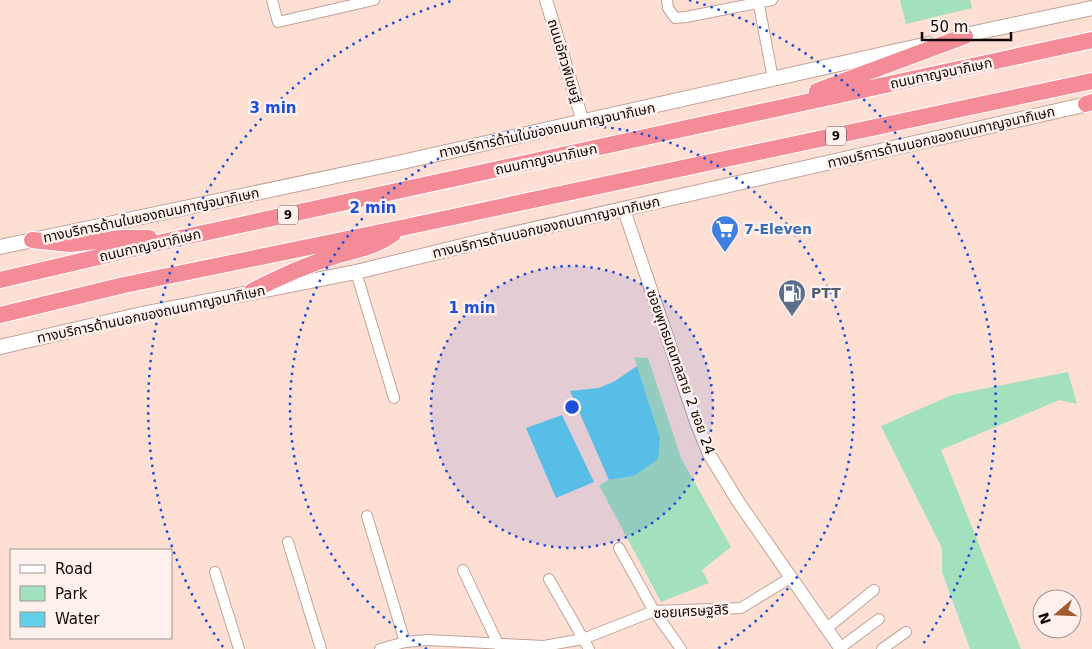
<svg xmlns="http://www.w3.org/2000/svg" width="1092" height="649" viewBox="0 0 1092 649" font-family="'DejaVu Sans','Noto Sans Thai',sans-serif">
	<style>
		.green { fill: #a3e0bd }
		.water { fill: #61cfea }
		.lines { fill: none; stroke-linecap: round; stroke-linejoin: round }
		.minor-casing { stroke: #c0a399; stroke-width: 12 }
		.tertiary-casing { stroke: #c0a399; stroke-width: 14 }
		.secondary-casing { stroke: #c0a399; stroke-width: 16 }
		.trunk-casing { stroke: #fff; stroke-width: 18 }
		.minor { stroke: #fff; stroke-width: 10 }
		.tertiary { stroke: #fff; stroke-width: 12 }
		.secondary { stroke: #fff; stroke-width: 14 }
		.trunk { stroke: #f48c97; stroke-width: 16 }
		.ring { fill: none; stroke: #1d4ed8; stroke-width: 2.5; stroke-dasharray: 2.5 5 }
		.labels { text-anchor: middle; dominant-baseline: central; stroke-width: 5; stroke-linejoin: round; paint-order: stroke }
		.shield { fill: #fef1ed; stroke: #594f4b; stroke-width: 1 }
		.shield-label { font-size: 12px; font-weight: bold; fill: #120906 }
		.street-label { font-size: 14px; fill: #120906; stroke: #fef1ed }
		.shop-label { font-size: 14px; font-weight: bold; fill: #366cbe; stroke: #fef1ed; text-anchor: start }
		.service-label { font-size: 14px; font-weight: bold; fill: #4e5e75; stroke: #fef1ed; text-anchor: start }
		.centre { fill: #1d4ed8; stroke: #fef1ed; stroke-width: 2.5 }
		.ring-label { font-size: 15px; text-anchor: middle; font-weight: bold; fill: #1d4ed8; stroke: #fef1ed; stroke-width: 5; stroke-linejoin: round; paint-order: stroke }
	</style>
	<rect width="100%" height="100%" fill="#fedfd4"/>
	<!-- green -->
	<path class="green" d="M900 0H970L972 8 906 24Z
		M634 357 648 358 681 458 731 547 702 570 709 583 661 602 599 485 609 480 634 476 660 438Z
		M1068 372 1077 404 1059 400 941 450 1021 649H970L942 572V548L881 426 952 395Z"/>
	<!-- water -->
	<path class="water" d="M637 366 660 438 658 459 634 476 609 480 570 391 599 388 615 381Z
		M562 415 594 482 556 498 526 428Z"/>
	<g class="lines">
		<!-- minor casing -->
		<g class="minor-casing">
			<path id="minor" d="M272 0 278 22 374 0
				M667 0 668 8 675 18 686 17 772 0
				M758 0 773 79
				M356 272 394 398
				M367 516 405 642
				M288 542 321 649
				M619 548 654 611 681 649
				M463 570 500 648
				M215 572 239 649
				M549 579 589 649
				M827 628 874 590
				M840 648 879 619
				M380 649 405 642 428 640 544 646 583 639 654 611 741 608 790 578
				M882 649 906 632"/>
		</g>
		<!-- tertiary casing -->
		<g class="tertiary-casing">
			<path id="tertiary" d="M546 0 583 122
				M624 210 696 422 709 454 739 503 841 649"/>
		</g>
		<!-- secondary casing -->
		<g class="secondary-casing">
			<path id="secondary" d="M956 37 1092 8
				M0 247 402 162 928 44
				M0 347 142 314 356 272 495 238 1092 103"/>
		</g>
		<!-- trunk casing -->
		<g class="trunk-casing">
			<path id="trunk" d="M817 91 965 36
				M1086 104 1092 102
				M32 240 70 244 122 238H149
				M0 280 176 239 1092 40
				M252 291C279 277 306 265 335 256 356 250 375 247 393 234
				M0 315 124 285 401 228 1092 81"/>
		</g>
		<!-- minor -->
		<use href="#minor" class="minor"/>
		<!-- tertiary -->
		<use href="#tertiary" class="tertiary"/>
		<!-- secondary -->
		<use href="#secondary" class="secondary"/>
		<!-- trunk -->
		<use href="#trunk" class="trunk"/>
	</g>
	<!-- distance rings -->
	<circle cx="572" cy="407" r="141" fill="#1d4ed8" fill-opacity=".12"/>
	<g class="ring">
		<circle cx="572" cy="407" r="141"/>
		<path d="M427 649A282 282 0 1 1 717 649"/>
		<path d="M223 647A423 423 0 0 1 455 0M689 0A423 423 0 0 1 921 647"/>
	</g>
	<!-- icons -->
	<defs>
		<g id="supermarket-pin" transform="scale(1.4375)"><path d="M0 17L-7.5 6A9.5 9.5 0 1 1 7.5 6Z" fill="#3f7fe0" stroke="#fef1ed"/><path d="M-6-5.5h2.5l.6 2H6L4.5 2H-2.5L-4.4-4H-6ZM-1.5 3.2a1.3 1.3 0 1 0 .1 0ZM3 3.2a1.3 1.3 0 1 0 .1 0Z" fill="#fff"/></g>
		<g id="fuel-pin" transform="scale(1.4375)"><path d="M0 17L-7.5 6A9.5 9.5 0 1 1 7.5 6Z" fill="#5c6f8a" stroke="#fef1ed"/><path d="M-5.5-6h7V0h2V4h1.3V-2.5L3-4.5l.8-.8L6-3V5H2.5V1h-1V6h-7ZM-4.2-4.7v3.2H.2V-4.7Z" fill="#fff"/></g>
	</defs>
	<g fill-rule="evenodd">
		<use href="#supermarket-pin" x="725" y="229"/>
		<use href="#fuel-pin" x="792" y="293"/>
	</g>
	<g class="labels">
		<!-- shield labels -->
		<g class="shield">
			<rect x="826" y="126.5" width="20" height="19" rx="4"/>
			<rect x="278" y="205.5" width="20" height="19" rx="4"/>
		</g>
		<g class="shield-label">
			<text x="836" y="136">9</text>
			<text x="288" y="215">9</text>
		</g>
		<!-- street labels -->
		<g class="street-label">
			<text transform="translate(565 61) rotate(73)">ถนนอัศวพิเชษฐ์</text>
			<text transform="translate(941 73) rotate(-12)">ถนนกาญจนาภิเษก</text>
			<text transform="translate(547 130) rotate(-12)">ทางบริการด้านในของถนนกาญจนาภิเษก</text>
			<text transform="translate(941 137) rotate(-13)">ทางบริการด้านนอกของถนนกาญจนาภิเษก</text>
			<text transform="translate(546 159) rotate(-12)">ถนนกาญจนาภิเษก</text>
			<text transform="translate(151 215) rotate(-12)">ทางบริการด้านในของถนนกาญจนาภิเษก</text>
			<text transform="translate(546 227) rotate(-13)">ทางบริการด้านนอกของถนนกาญจนาภิเษก</text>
			<text transform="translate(150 245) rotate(-13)">ถนนกาญจนาภิเษก</text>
			<text transform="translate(151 314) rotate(-12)">ทางบริการด้านนอกของถนนกาญจนาภิเษก</text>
			<text transform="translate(681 372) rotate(70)">ซอยพุทธมณฑลสาย 2 ซอย 24</text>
			<text transform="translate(691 611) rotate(-3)">ซอยเศรษฐสิริ</text>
		</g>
		<!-- shop labels -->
		<g class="shop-label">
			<text x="744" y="229">7-Eleven</text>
		</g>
		<!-- service labels -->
		<g class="service-label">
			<text x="811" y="293">PTT</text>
		</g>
	</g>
	<circle cx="572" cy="407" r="8" class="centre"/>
	<g class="ring-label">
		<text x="273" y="113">3 min</text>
		<text x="373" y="213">2 min</text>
		<text x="472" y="313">1 min</text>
	</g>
	<!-- legend -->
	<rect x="10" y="549" width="162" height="90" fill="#fef1ed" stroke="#a09491"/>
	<rect x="20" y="565" width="25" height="8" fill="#ffffff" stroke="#a09491"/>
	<text x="55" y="574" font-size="15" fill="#120906">Road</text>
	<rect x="20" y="586" width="25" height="15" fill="#a3e0bd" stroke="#a09491"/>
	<text x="55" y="599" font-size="15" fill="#120906">Park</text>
	<rect x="20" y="612" width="25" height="15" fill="#61cfea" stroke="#a09491"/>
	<text x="55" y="624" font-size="15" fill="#120906">Water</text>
	<!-- north arrow -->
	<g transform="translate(1057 614) rotate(251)"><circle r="24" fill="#fef1ed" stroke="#a09491"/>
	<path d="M0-4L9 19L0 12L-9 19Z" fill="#a05b2d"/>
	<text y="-8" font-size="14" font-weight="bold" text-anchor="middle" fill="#120906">N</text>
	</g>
	<!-- scale -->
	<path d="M922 32v8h89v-8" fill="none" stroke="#120906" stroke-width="2.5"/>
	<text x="930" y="32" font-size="15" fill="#120906" stroke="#fef1ed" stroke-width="4" paint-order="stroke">50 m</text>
</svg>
